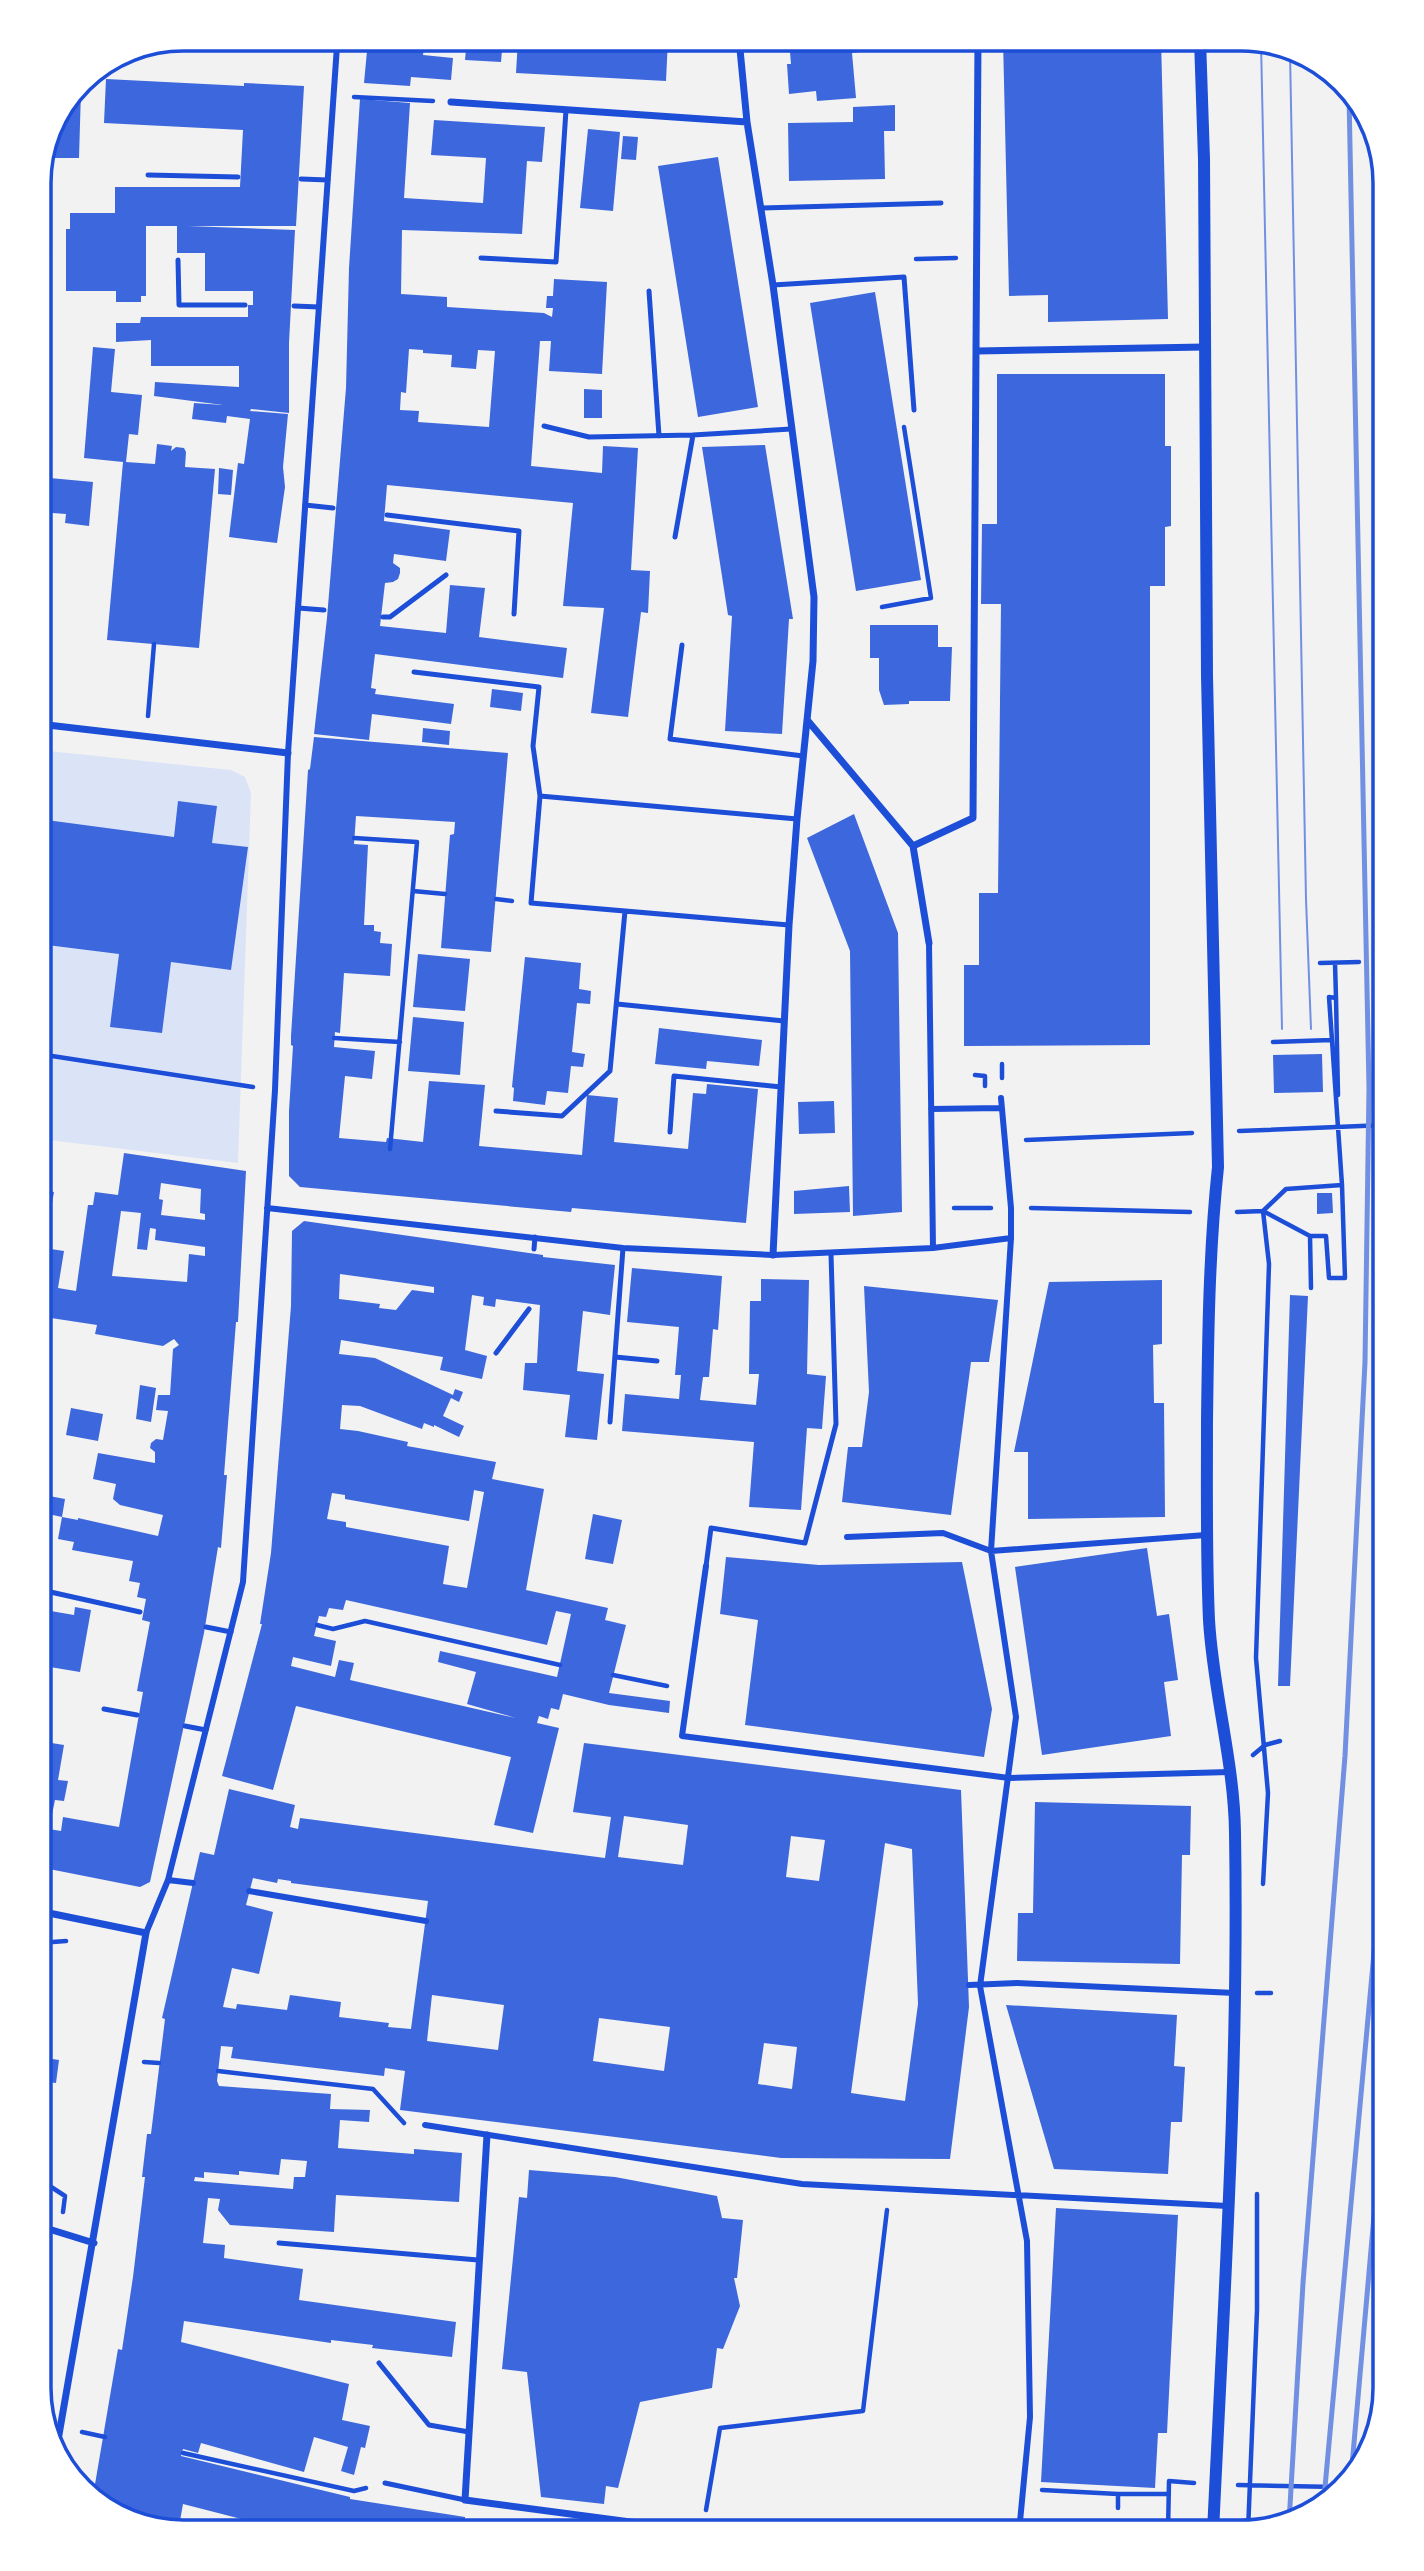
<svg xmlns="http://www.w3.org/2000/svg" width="1424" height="2571" viewBox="0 0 1424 2571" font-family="Karla,sans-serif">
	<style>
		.green { fill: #dbe4f7 }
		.building { fill: #3d67dc; fill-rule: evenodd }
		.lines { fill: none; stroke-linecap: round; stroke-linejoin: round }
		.path { stroke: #1d4ed8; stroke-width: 4.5 }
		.service { stroke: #1d4ed8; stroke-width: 5 }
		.pedestrian { stroke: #1d4ed8; stroke-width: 6 }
		.minor { stroke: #1d4ed8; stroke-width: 7 }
		.tertiary { stroke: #1d4ed8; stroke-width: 12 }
		.tram { stroke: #7290e2; stroke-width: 2 }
		.rail { stroke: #7290e2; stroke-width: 5 }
		.rim { fill: none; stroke: #1d4ed8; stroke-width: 3.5 }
	</style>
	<rect width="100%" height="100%" fill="#f2f2f2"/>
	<!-- green -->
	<path class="green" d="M39 750 231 770 245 777 251 793 238 1163 49 1140 47 1090 39 1088Z"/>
	<!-- building -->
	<path class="building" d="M375 39H425L423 55 453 58 451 80 411 77 410 86 364 83 367 51H374Z
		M467 39H503L501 62 465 60Z
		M518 39H668L666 81 516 73Z
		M868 39 869 51 852 53 856 98 817 101 816 91 789 94 787 64H791L789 40Z
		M1003 39H1161L1168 319 1048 322V295L1009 296Z
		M106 79 244 86V83L304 86 296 226H188L295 230 289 343V413L251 409 250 411 288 414 283 467 285 487 277 543 229 537 238 463 244 464 250 419 227 416 226 423 192 419 194 403 223 405 154 396 155 382 239 387V366H151V340L116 342V323H140L141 317H248V305H253V291H205V253H177V226H146V296H141V302H116V291H66V229H70V213H115V187H240L243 130 104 123Z
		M75 90H81L79 158H55V140L47 139 50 127Z
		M360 99 410 103 404 198 483 203 486 158 431 155 434 120 545 127 542 162 527 161 522 234 402 230 401 294 447 297V307L544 313 552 317 553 308H546L547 296H553L554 279 607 282 602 374 549 371 551 341H540L531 466 602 473 603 446 638 448 631 570 650 571 648 613 641 612 628 717 591 713 604 608 563 606 573 503 387 485 384 521 450 530 446 561 394 554 393 563 400 568V573L398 579 393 582 385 583 380 626 446 633 450 585 485 588 479 637 567 648 563 678 375 654 371 688 376 689 375 694 454 704 451 724 372 714 369 740 314 734 327 618 346 388 349 268ZM409 349 423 350V353L452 355 451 367 476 369 478 350 495 351 489 427 418 422 419 411 400 410 401 392 406 393Z
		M895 105V131H884L885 179 789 181 788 123 853 122V107Z
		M588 129 620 132 613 211 580 208Z
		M623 136 638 137 636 160 621 159Z
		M718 157 758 407 698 417 658 166Z
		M39 185 51 186V206H39Z
		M875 292 921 580 856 591 810 303Z
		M93 347 115 349 111 392 142 395 138 435 129 434 126 462 155 464 157 444 172 446 171 451 176 447 184 448 186 452 185 467 215 469 199 648 107 640 123 462 84 458Z
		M997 374H1165V446H1171V526L1165 527V586H1150V1045L964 1046V965H979V893H998L1001 604H981L982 524H997Z
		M584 389 602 390V418H584Z
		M765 445 793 619H789L782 734 725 731 732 616 728 615 702 447Z
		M219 468 233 470 231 495 218 494Z
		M39 477 93 482 89 526 65 523 66 514 39 512Z
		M870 625H938V647H952L950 701H909V704L884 705 879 690V658H870Z
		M492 689 523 693 521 711 490 707Z
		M423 728 450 731 449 745 422 742Z
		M314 737 508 753 491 952 441 948 450 835 454 834 455 822 356 816 354 844 368 845 364 925H374V931L381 932 380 943 392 944 390 976 344 973 340 1033 335 1032 334 1047 375 1051 372 1079 345 1076 339 1138 386 1142 387 1138 423 1142 429 1081 485 1085 479 1146 582 1155 587 1095 618 1098 614 1142 688 1149 693 1093 706 1094 707 1084 758 1089 746 1223 572 1208 571 1212 300 1187 289 1176V1111L293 1046 291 1045V1036L308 770 310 769Z
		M178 801 217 806 212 843 248 847 231 970 171 962 162 1033 110 1027 119 954 39 944V819L174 837Z
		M854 814 898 933 902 1212 853 1216 850 951 807 838Z
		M418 954 470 959 465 1011 413 1007Z
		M525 957 581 963 579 989 591 991 590 1004 577 1003 572 1052 585 1054 583 1067 571 1066 568 1093 547 1091 545 1105 513 1101 514 1088 512 1087Z
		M413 1017 464 1022 460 1075 408 1071Z
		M659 1028 762 1040 759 1066 707 1061 706 1069 655 1064Z
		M1322 1054 1323 1092 1274 1093 1273 1055Z
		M834 1101 835 1133 799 1134 798 1102Z
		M124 1153 246 1171 238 1322H236L224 1475H227L221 1548 218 1547 204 1633 150 1882 140 1887 39 1867V1741L64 1745 58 1780 68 1781 64 1801 55 1800 49 1829 61 1831 63 1817 119 1827 143 1692 137 1691 150 1622 142 1620 146 1599 137 1597 140 1583 129 1581 133 1561 72 1550 74 1542 58 1539 62 1517 78 1520V1518L158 1536 163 1515 120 1505 113 1499 116 1484 93 1479 98 1453 155 1463V1452L150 1448 151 1443 156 1439 163 1440 168 1411 156 1410 158 1395H170L173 1349 179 1345 174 1339 163 1346 95 1334 97 1325 51 1318 50 1324 39 1322V1189L54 1192 44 1248 64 1251 58 1288 76 1291 88 1205H93L95 1192 118 1195ZM161 1183 201 1189 200 1213 205 1214V1220L161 1215 163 1200 159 1199ZM121 1211 141 1213 137 1249 147 1250 150 1228 156 1229 155 1240 205 1247V1256L189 1254 187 1282 112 1276Z
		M849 1186 850 1212 794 1214V1191Z
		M1317 1193H1332L1333 1213 1317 1214Z
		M304 1221 543 1255V1257L615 1265 610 1315 583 1311 577 1371 604 1374 597 1440 565 1437 570 1395 523 1390 525 1363H537L540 1305 496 1299 495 1307 483 1305 484 1297 472 1295 465 1350 487 1356 482 1379 440 1370 443 1357 341 1340 339 1354 375 1358 453 1395 455 1389 463 1392 459 1402 451 1398 443 1416 464 1426 459 1437 434 1425V1427L424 1423 422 1429 360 1406 342 1405 340 1429 358 1431 408 1442 407 1446 496 1462 492 1479 544 1489 526 1590 608 1608 605 1620 626 1625 609 1693 670 1701 669 1713 609 1705 563 1694 559 1710 551 1708 548 1719 539 1716 537 1723 559 1728 533 1833 494 1825 511 1757 296 1706 273 1790 222 1776 262 1624H260L271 1553 286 1368 291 1306 292 1231ZM340 1274 434 1287V1293L412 1290 396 1310 379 1308 380 1304 339 1299ZM474 1490 484 1492 467 1588 443 1584 449 1546 346 1527V1522L327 1519 332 1493 345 1495V1499L469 1521ZM346 1600 547 1645 556 1611 571 1614 557 1677 440 1651 438 1662 476 1672 467 1704 516 1718 350 1680 354 1663 339 1660 335 1677 291 1666 293 1657 331 1666 336 1641 314 1636 319 1616 326 1617 329 1608 343 1610Z
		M632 1268 722 1276 718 1330 713 1329 709 1377H703L700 1400 756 1405 759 1374H749L750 1301H761V1279L809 1280 807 1374 826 1376 822 1429 807 1428 801 1510 749 1507 754 1442 622 1431 625 1394 679 1399 681 1375H675L679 1327 627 1322Z
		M1162 1280V1344L1153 1345 1154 1403H1164L1165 1517 1028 1519V1452H1014L1049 1282Z
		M864 1286 998 1300 989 1362H971L951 1515 842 1502 848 1447H862L869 1392Z
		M1290 1295 1308 1296 1290 1686H1278Z
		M140 1385 156 1388 151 1422 136 1419Z
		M71 1408 103 1414 98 1441 66 1435Z
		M39 1494 65 1499 62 1517 39 1512Z
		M593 1514 622 1520 613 1564 585 1559Z
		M1147 1548 1157 1616 1169 1614 1178 1680 1164 1682 1171 1736 1042 1755 1015 1567Z
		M726 1557 819 1565 962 1562 992 1709 984 1757 745 1725 758 1620 720 1614Z
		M75 1607 91 1610 80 1672 44 1666 50 1629 39 1627V1609L74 1615Z
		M584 1743 961 1790 969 2007 950 2159 781 2158 400 2110 405 2071 385 2068 384 2076 231 2058 233 2047 221 2046 217 2081 219 2086 331 2094 330 2109 370 2110 369 2122 340 2120 338 2148 414 2154V2149L462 2153 459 2202 336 2195 334 2232 230 2225 218 2210 220 2199 208 2198 203 2243 225 2245 224 2258 303 2269 299 2300 456 2322 452 2357 372 2348 373 2345 331 2340V2343L184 2321 181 2342 349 2384 342 2420 370 2426 365 2448 361 2447 354 2475 341 2471 348 2447 314 2437 304 2472 201 2443 198 2453 183 2449 181 2456 350 2497V2499L465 2517V2520L539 2532H292L183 2504 178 2532H174L102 2508 93 2496 118 2349 122 2350 133 2277 145 2177H142L147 2134H151L165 2019 162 2018 200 1852 214 1855 229 1789 295 1805 290 1827 298 1829 300 1818 605 1858 611 1817 573 1812ZM624 1816 688 1825 683 1865 618 1857ZM791 1836 825 1840 819 1881 786 1877ZM885 1843 912 1849 918 2004 905 2101 851 2093ZM253 1878 277 1883 278 1879 291 1881V1883L428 1901 411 2029 388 2027 389 2023 339 2017 341 2002 290 1995 287 2010 237 2004 236 2009 223 2007 232 1968 259 1974 273 1912 246 1905ZM432 1995 504 2005 498 2050 427 2041ZM599 2018 670 2027 664 2071 593 2061ZM764 2043 797 2047 792 2089 758 2084ZM281 2159 307 2161 305 2177H294L293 2189 194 2181 195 2177 204 2178V2172L239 2175V2171L279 2175Z
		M1035 1802 1191 1806 1190 1855H1182L1180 1964 1017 1961 1018 1913H1033Z
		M1006 2005 1177 2015 1174 2066 1185 2067 1182 2122H1171L1168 2174 1054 2169Z
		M39 2057 59 2060 56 2083 39 2081Z
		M529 2170 615 2177 717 2196 722 2218 743 2220 737 2278H734L740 2306 723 2349 717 2348 712 2388 640 2402 618 2488 606 2486 604 2504 541 2497 527 2372 502 2369 519 2197 527 2198Z
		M1056 2208 1178 2215 1167 2433H1158L1155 2488 1041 2482Z
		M39 2265 48 2279 40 2316H39Z"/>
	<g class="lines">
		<!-- path -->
		<path class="path" d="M1238 39V42
			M354 97 433 101
			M916 259 956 258
			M882 607 931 598 904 427
			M148 716 154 644
			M354 838 417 842 390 1149
			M413 891 445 894
			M496 899 512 901
			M1320 963 1359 962
			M1336 998 1338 1095
			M334 1038 400 1042
			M1273 1042 1331 1040
			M39 1054 253 1087
			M975 1075 985 1076V1086
			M1002 1078V1064
			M1239 1131 1385 1125
			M1026 1140 1192 1133
			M954 1208H991
			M1031 1208 1190 1212
			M1237 1212 1263 1211 1286 1189 1342 1185
			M1310 1236H1326L1329 1278H1345L1342 1185 1329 997 1336 998 1335 963
			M317 1625 333 1629 365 1621 560 1665
			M613 1675 667 1686
			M1253 1755 1265 1745 1280 1741
			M1263 1884 1268 1793 1256 1658 1269 1264 1263 1211 1310 1236 1311 1288
			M39 1943 66 1941
			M1257 1993H1271
			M144 2062 159 2063
			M218 2071 373 2089 404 2123
			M39 2179 65 2196 63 2212
			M82 2432 105 2437
			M183 2453 354 2491 366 2488
			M1238 2485 1338 2487
			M1042 2490 1118 2494
			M1118 2508V2494H1169
			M706 2510 720 2428 863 2411 887 2210
			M1248 2531 1257 2310V2194
			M1168 2532 1169 2481 1194 2483"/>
		<!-- service -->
		<path class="service" d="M148 175 238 177
			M301 179 328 180
			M761 208 941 203
			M481 258 556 262 566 110
			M178 260 179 305H245
			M773 285 904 277 914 410
			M649 291 659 436
			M294 306 319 307
			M544 426 589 437 693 435 791 429
			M305 505 333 508
			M387 515 519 531 514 614
			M675 537 693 435
			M298 608 324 610
			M383 617H390L446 575
			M682 645 670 739 803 756
			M414 672 539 687 533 746 540 796
			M789 925 531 903 540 796 797 819
			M617 1004 784 1021
			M496 1111 562 1116 610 1071 625 911
			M670 1132 674 1076 781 1087
			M534 1249 535 1237
			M496 1353 529 1309
			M615 1357 657 1361
			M610 1422 623 1248
			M706 1566 711 1528 805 1543 836 1424 831 1254
			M46 1591 140 1612
			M206 1627 231 1632
			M104 1709 137 1715
			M185 1726 206 1730
			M279 2243 478 2260
			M379 2363 429 2425 469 2432
			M385 2483 465 2500"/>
		<!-- pedestrian -->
		<path class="pedestrian" d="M929 943 933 1248
			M1001 1098 1011 1208V1238L991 1551 1016 1717 980 1986 1027 2241 1030 2417 1019 2532
			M931 1109 1001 1108
			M267 1208 623 1248 773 1255 933 1248 1011 1238
			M847 1537 943 1533 991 1551 1206 1535
			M706 1566 682 1736 1009 1778 1230 1772
			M168 1880 193 1883
			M249 1891 426 1921
			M146 1933 168 1880 243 1582 275 1090 288 753 337 46
			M969 1985 1017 1983 1235 1993
			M425 2125 802 2184 1228 2206"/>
		<!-- minor -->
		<path class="minor" d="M739 39 747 122 773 285 814 597 813 661 797 819 789 925 773 1255
			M156 44 337 46 338 39
			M451 102 747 122
			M977 351 1205 347
			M808 721 913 846 929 943
			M39 724 288 753
			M913 846 973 818 978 39
			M39 1911 146 1933 56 2452
			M487 2135 465 2500 706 2532
			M39 2226 94 2243"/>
		<!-- tertiary -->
		<path class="tertiary" d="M1200 39 1204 159 1207 676 1218 1167C1209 1252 1208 1336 1207 1421 1207 1488 1206 1554 1209 1620 1213 1691 1234 1761 1235 1832 1239 2066 1224 2299 1213 2532"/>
		<!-- tram -->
		<path class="tram" d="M1261 42 1282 1029
			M1290 52 1306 899 1311 1029"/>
		<!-- rail -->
		<path class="rail" d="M1382 165 1385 347
			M1351 2477 1385 2091
			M1324 2498 1385 1833
			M1289 2523 1303 2283 1345 1756 1365 1362 1369 1088 1349 96"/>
	</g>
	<!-- crop -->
	<path d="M0 0H1424V2571H0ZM183 51H1241A132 132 0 0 1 1373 183V2388A132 132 0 0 1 1241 2520H183A132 132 0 0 1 51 2388V183A132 132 0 0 1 183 51Z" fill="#fff" fill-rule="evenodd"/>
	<path class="rim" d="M183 51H1241A132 132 0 0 1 1373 183V2388A132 132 0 0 1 1241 2520H183A132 132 0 0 1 51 2388V183A132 132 0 0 1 183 51Z"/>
</svg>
